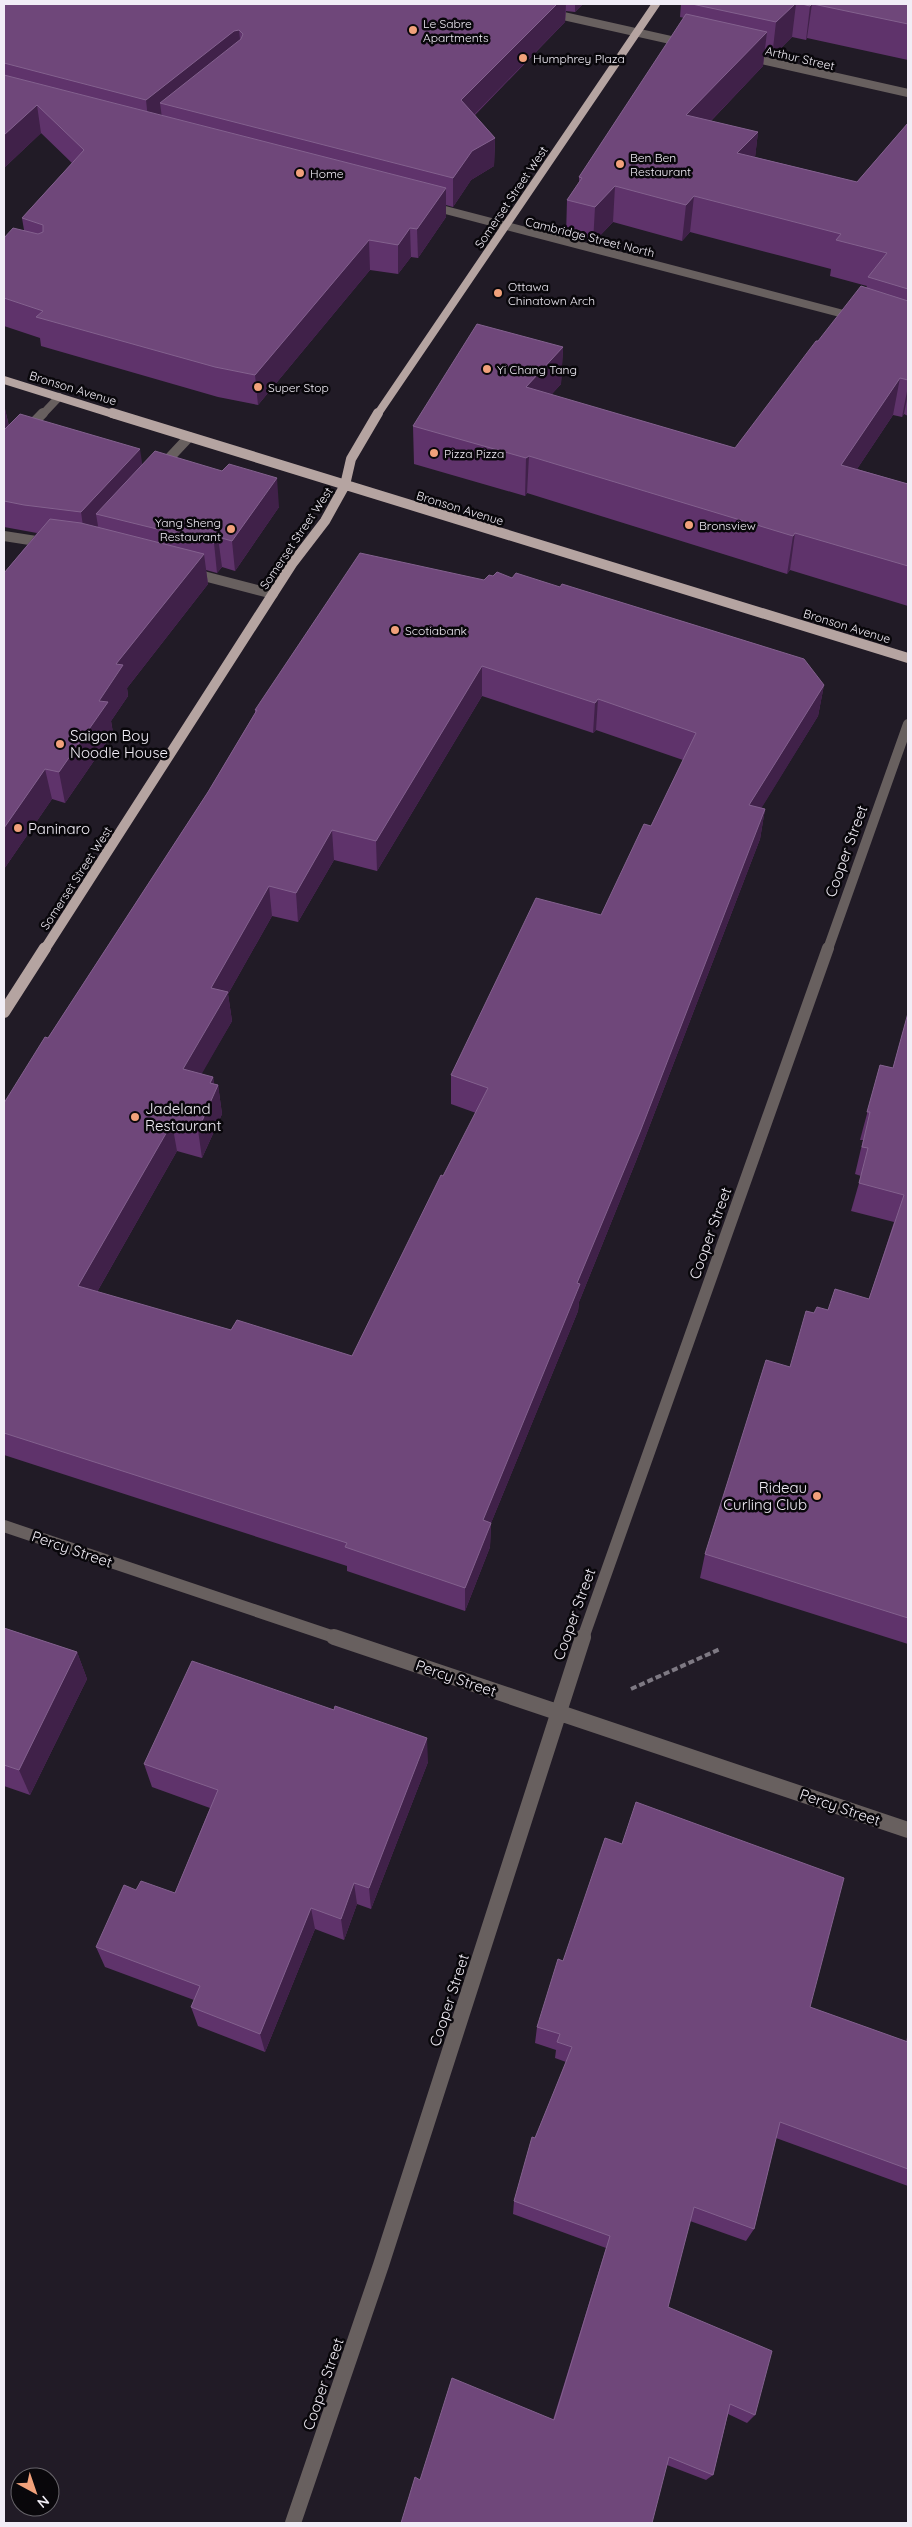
<svg xmlns="http://www.w3.org/2000/svg" width="912" height="2527" viewBox="0 0 912 2527" font-family="Quicksand,sans-serif">
	<style>
		.lines { fill: none; stroke-linecap: round; stroke-linejoin: round }
		.path { stroke: #7e7983; stroke-width: 4; stroke-dasharray: 6 3; stroke-linecap: butt }
		.minor-far3 { stroke: #68605f; stroke-width: 8 }
		.minor-far2 { stroke: #68605f; stroke-width: 10 }
		.minor-far1 { stroke: #68605f; stroke-width: 12 }
		.minor { stroke: #68605f; stroke-width: 16 }
		.major-far2 { stroke: #b5a4a1; stroke-width: 8 }
		.major-far1 { stroke: #b5a4a1; stroke-width: 10 }
		.major { stroke: #b5a4a1; stroke-width: 12 }
		.wall { fill: #5f336b; fill-rule: evenodd }
		.shaded-wall { fill: #402149 }
		.building { fill: #6f477a; stroke: #83618e; fill-rule: evenodd }
		.poi-dot { fill: #f1a17b; stroke: #09070b; stroke-width: 2 }
		.labels { text-anchor: middle; dominant-baseline: central; stroke-width: 5; stroke-linejoin: round; paint-order: stroke }
		.far-poi-label { font-size: 12px; fill: #f1edf6; stroke: #09070b; text-anchor: start }
		.far-street-label { font-size: 12px; fill: #f1edf6; stroke: #09070b }
		.poi-label { font-size: 15px; fill: #f1edf6; stroke: #09070b; text-anchor: start }
		.street-label { font-size: 15px; fill: #f1edf6; stroke: #09070b }
	</style>
	<rect width="100%" height="100%" fill="#211b26"/>
	<g class="lines">
		<!-- path -->
		<path class="path" d="M631 1689 720 1649"/>
		<!-- minor-far3 -->
		<path class="minor-far3" d="M550 13 684 43
			M748 57 908 93
			M430 206 855 317
			M42 415 59 397"/>
		<!-- minor-far2 -->
		<path class="minor-far2" d="M4 453 43 413
			M160 468 189 437
			M4 536 49 543
			M192 573 273 594
			M828 949 908 724"/>
		<!-- minor-far1 -->
		<path class="minor-far1" d="M4 1526 337 1638
			M583 1638 828 948"/>
		<!-- minor -->
		<path class="minor" d="M334 1637 908 1830
			M293 2523 381 2265 583 1637"/>
		<!-- major-far2 -->
		<path class="major-far2" d="M4 380 116 415
			M377 415 656 4"/>
		<!-- major-far1 -->
		<path class="major-far1" d="M112 413 908 658
			M45 949 292 564 325 521 345 485 351 459 378 413"/>
		<!-- major -->
		<path class="major" d="M4 1012 45 948"/>
	</g>
	<!-- wall -->
	<path class="wall" d="M4 4H583L575 12 566 11 565 22 475 115 495 138 494 166 471 180 453 207 446 205V217L418 258 411 257 398 274 370 270 258 405 218 397 41 346 40 338 4 326V238L24 230 22 218 72 163 41 133 4 168Z
		M681 4H908V60L807 38 806 40 792 37 772 57 764 55 763 66 711 121 758 132 755 157 857 182 908 123V416L904 414 902 417 893 415 857 469 908 484V606L790 570 787 574 527 493 525 496 414 464 413 426 563 347 561 384 551 395 735 448 818 341 866 288 867 286 830 276 831 269 690 232 682 241 613 222 593 243 566 236 567 200 579 182V177L684 18 680 17Z
		M4 409H5L9 426 142 464 279 507 235 571 222 567 217 573 206 570 208 584 127 688 128 696 111 721 113 733 65 803 52 799 4 869V573L37 533 4 527Z
		M493 576 824 685 818 716 761 808 765 809 760 839 636 1161 579 1302 578 1311 491 1523 490 1547 465 1611 347 1571V1566L4 1455V1103L48 1038 208 792 255 713V710L484 580ZM482 696 593 733 596 730 683 760 651 826 601 915 451 1075V1104L476 1113 352 1356 231 1330 97 1292 177 1151 202 1158 222 1114 218 1085 214 1084 213 1077 201 1074 232 1021 228 994 272 916 298 922 334 860 377 871Z
		M908 1013V1644L700 1578 705 1554 814 1313 828 1310 869 1299 894 1222 851 1211 861 1176 855 1174 863 1140H860L880 1065 893 1068Z
		M4 1628 77 1652 87 1679 30 1795 4 1786Z
		M428 1762 371 1909 357 1904 344 1940 315 1929 265 2052 198 2026 191 2007 194 2000 105 1967 96 1947 136 1890 175 1893 210 1808 152 1787 144 1764Z
		M563 1961 810 2007 906 2042 908 2033V2186L776 2138 754 2229 746 2241 690 2221 668 2307 755 2415 747 2423 728 2414 713 2475 706 2480 667 2465 420 2480 553 2420 606 2248 513 2214 514 2201 535 2138 566 2062 555 2058 556 2050 535 2043 537 2027Z"/>
	<!-- shaded-wall -->
	<path class="shaded-wall" d="M557 4H566L565 22 461 128V100Z
		M575 4H583L575 12Z
		M795 4H796L792 37 772 57 776 22Z
		M812 4 807 38 806 40 810 6Z
		M239 30 242 58 160 103 162 118 149 128 146 100 234 31Z
		M767 32 763 66 683 150 686 115Z
		M37 105 41 133 4 168V135Z
		M758 132 754 167 737 153Z
		M495 138 494 166 471 180 453 207V178L472 151Z
		M615 186 613 222 593 243 595 207Z
		M446 188V217L418 258 417 229Z
		M694 196 690 232 682 241 686 205Z
		M410 228 411 257 398 274V245Z
		M369 240 370 270 258 405 255 375Z
		M563 347 561 384 524 424 526 387Z
		M900 378 893 415 835 502 841 465Z
		M908 386V394L904 414 902 417Z
		M5 409 11 436 4 444V411Z
		M140 449 144 476 96 514 98 526 85 540 81 512Z
		M529 456 527 493 525 496 526 458Z
		M277 478 279 507 235 571 232 541Z
		M795 533 790 570 787 574 793 536Z
		M218 537 222 567 217 573 214 543Z
		M204 554 208 584 127 688 128 696 111 721 113 733 65 803 59 772 99 701 116 664Z
		M482 666V696L377 871 376 841Z
		M824 685 818 716 745 835 749 805Z
		M598 699 596 730 593 733 595 703Z
		M45 769 52 799 4 869V828Z
		M765 809 760 839 636 1161 579 1302 578 1311 482 1545 483 1520Z
		M332 830 334 860 298 922 296 893Z
		M269 886 272 916 228 994 232 1021 188 1098 183 1069 211 988Z
		M213 1077 215 1090 218 1085 222 1114 202 1158 198 1130 210 1083Z
		M172 1123 177 1151 85 1313 78 1286Z
		M491 1523 490 1547 465 1611V1588Z
		M77 1652 87 1679 30 1795 19 1770Z
		M427 1738 428 1762 371 1909 369 1888Z
		M354 1883 357 1904 344 1940 341 1919Z
		M311 1908 315 1929 265 2052 260 2034Z"/>
	<!-- building -->
	<path class="building" d="M4 4H557L461 100 495 138 472 151 453 178 160 103 241 39 243 34 239 30 234 31 146 100 4 63Z
		M692 4H795L776 22Z
		M802 4H812L810 6Z
		M813 4H908V24Z
		M686 14 767 32 686 115 758 132 737 153 857 182 908 123V289L868 277 887 253 836 240 841 234 694 196 686 205 615 186 595 207 567 200 582 178 579 177Z
		M4 75 446 188 417 229 410 228 398 245 369 240 255 375 215 367 36 317 43 311 4 298V238L13 228 38 234 43 232V225L22 218 84 150 37 105 4 135Z
		M861 286 908 301V380L900 378 841 465 908 484V566L795 533 793 536 529 456 526 458 413 426 477 324 563 347 526 387 735 448 816 341H818Z
		M20 414 140 449 81 512 24 505 4 501V430Z
		M155 451 222 471 229 464 277 478 232 541 218 537 214 543 96 514Z
		M50 519 81 523 204 554 116 664 123 665 99 701 108 702 59 772 45 769 4 828V573Z
		M360 553 484 580 489 575 493 576 497 572 512 578 516 573 560 587 562 584 804 659 824 685 749 805 765 809 640 1132 577 1283 580 1284 483 1520 491 1523 465 1588 345 1547 347 1543 4 1433V1103L45 1037 48 1038 208 792 257 710H255ZM482 666 595 703 598 699 696 733 651 826 644 824 601 915 536 898 451 1075 488 1088 443 1176 441 1175 352 1356 237 1320 231 1330 78 1286 172 1123 198 1130 218 1085 210 1083 213 1077 183 1069 228 992 211 988 269 886 296 893 332 830 376 841Z
		M908 1013V1618L705 1554 766 1360 790 1367 806 1311 814 1313 817 1307 828 1310 835 1289 869 1299 904 1195 859 1183 868 1148 862 1147 870 1112H867L880 1065 893 1068Z
		M4 1628 77 1652 19 1770 4 1765Z
		M192 1661 334 1710 335 1706 427 1738 369 1888 354 1883 341 1919 311 1908 260 2034 191 2007 200 1986 96 1947 124 1885 136 1890 141 1881 175 1893 218 1790 144 1764Z
		M636 1802 844 1878 810 2007 908 2042V2169L780 2122 754 2229 694 2207 668 2307 772 2351 755 2415 730 2404 713 2475 669 2457 652 2523H401L415 2477 420 2480 452 2378 554 2420 610 2236 514 2201 532 2137 535 2138 572 2047 557 2042 560 2034 537 2027 558 1959 563 1961 605 1838 622 1844Z"/>
	<!-- markers -->
	<g class="poi-dot">
		<circle cx="413" cy="30" r="5"/>
		<circle cx="523" cy="58" r="5"/>
		<circle cx="620" cy="164" r="5"/>
		<circle cx="300" cy="173" r="5"/>
		<circle cx="498" cy="293" r="5"/>
		<circle cx="487" cy="369" r="5"/>
		<circle cx="258" cy="387" r="5"/>
		<circle cx="434" cy="453" r="5"/>
		<circle cx="689" cy="525" r="5"/>
		<circle cx="231" cy="529" r="5"/>
		<circle cx="395" cy="630" r="5"/>
		<circle cx="60" cy="744" r="5"/>
		<circle cx="18" cy="828" r="5"/>
		<circle cx="135" cy="1117" r="5"/>
		<circle cx="817" cy="1496" r="5"/>
	</g>
	<g class="labels">
		<!-- far-poi labels -->
		<g class="far-poi-label">
			<text x="423" y="23">Le Sabre<tspan x="423" dy="14">Apartments</tspan></text>
			<text x="533" y="58">Humphrey Plaza</text>
			<text x="630" y="157">Ben Ben<tspan x="630" dy="14">Restaurant</tspan></text>
			<text x="310" y="173">Home</text>
			<text x="508" y="286">Ottawa<tspan x="508" dy="14">Chinatown Arch</tspan></text>
			<text x="497" y="369">Yi Chang Tang</text>
			<text x="268" y="387">Super Stop</text>
			<text x="444" y="453">Pizza Pizza</text>
			<text x="221" y="522" text-anchor="end">Yang Sheng<tspan x="221" dy="14">Restaurant</tspan></text>
			<text x="699" y="525">Bronsview</text>
			<text x="405" y="630">Scotiabank</text>
		</g>
		<!-- far-street labels -->
		<g class="far-street-label">
			<text transform="translate(800 58) rotate(13)">Arthur Street</text>
			<text transform="translate(511 197) rotate(-56)">Somerset Street West</text>
			<text transform="translate(590 237) rotate(14)">Cambridge Street North</text>
			<text transform="translate(73 388) rotate(17)">Bronson Avenue</text>
			<text transform="translate(460 508) rotate(17)">Bronson Avenue</text>
			<text transform="translate(296 538) rotate(-56)">Somerset Street West</text>
			<text transform="translate(847 626) rotate(17)">Bronson Avenue</text>
			<text transform="translate(76 878) rotate(-57)">Somerset Street West</text>
		</g>
		<!-- poi labels -->
		<g class="poi-label">
			<text x="70" y="735">Saigon Boy<tspan x="70" dy="17">Noodle House</tspan></text>
			<text x="28" y="828">Paninaro</text>
			<text x="145" y="1108">Jadeland<tspan x="145" dy="17">Restaurant</tspan></text>
			<text x="807" y="1487" text-anchor="end">Rideau<tspan x="807" dy="17">Curling Club</tspan></text>
		</g>
		<!-- street labels -->
		<g class="street-label">
			<text transform="translate(846 851) rotate(-70)">Cooper Street</text>
			<text transform="translate(710 1233) rotate(-70)">Cooper Street</text>
			<text transform="translate(72 1549) rotate(19)">Percy Street</text>
			<text transform="translate(574 1614) rotate(-70)">Cooper Street</text>
			<text transform="translate(456 1678) rotate(19)">Percy Street</text>
			<text transform="translate(840 1807) rotate(19)">Percy Street</text>
			<text transform="translate(449 2000) rotate(-72)">Cooper Street</text>
			<text transform="translate(323 2384) rotate(-71)">Cooper Street</text>
		</g>
	</g>
	<!-- border -->
	<rect width="912" height="2527" fill="none" stroke="#f1edf6" stroke-width="10"/>
	<!-- north arrow -->
	<g transform="translate(35 2492) rotate(140)"><circle r="24" fill="#09070b" stroke="#666369"/>
	<path d="M0-4L9 19L0 12L-9 19Z" fill="#f1a17b"/>
	<text y="-8" font-size="14" font-weight="bold" text-anchor="middle" fill="#f1edf6">N</text>
	</g>
</svg>
